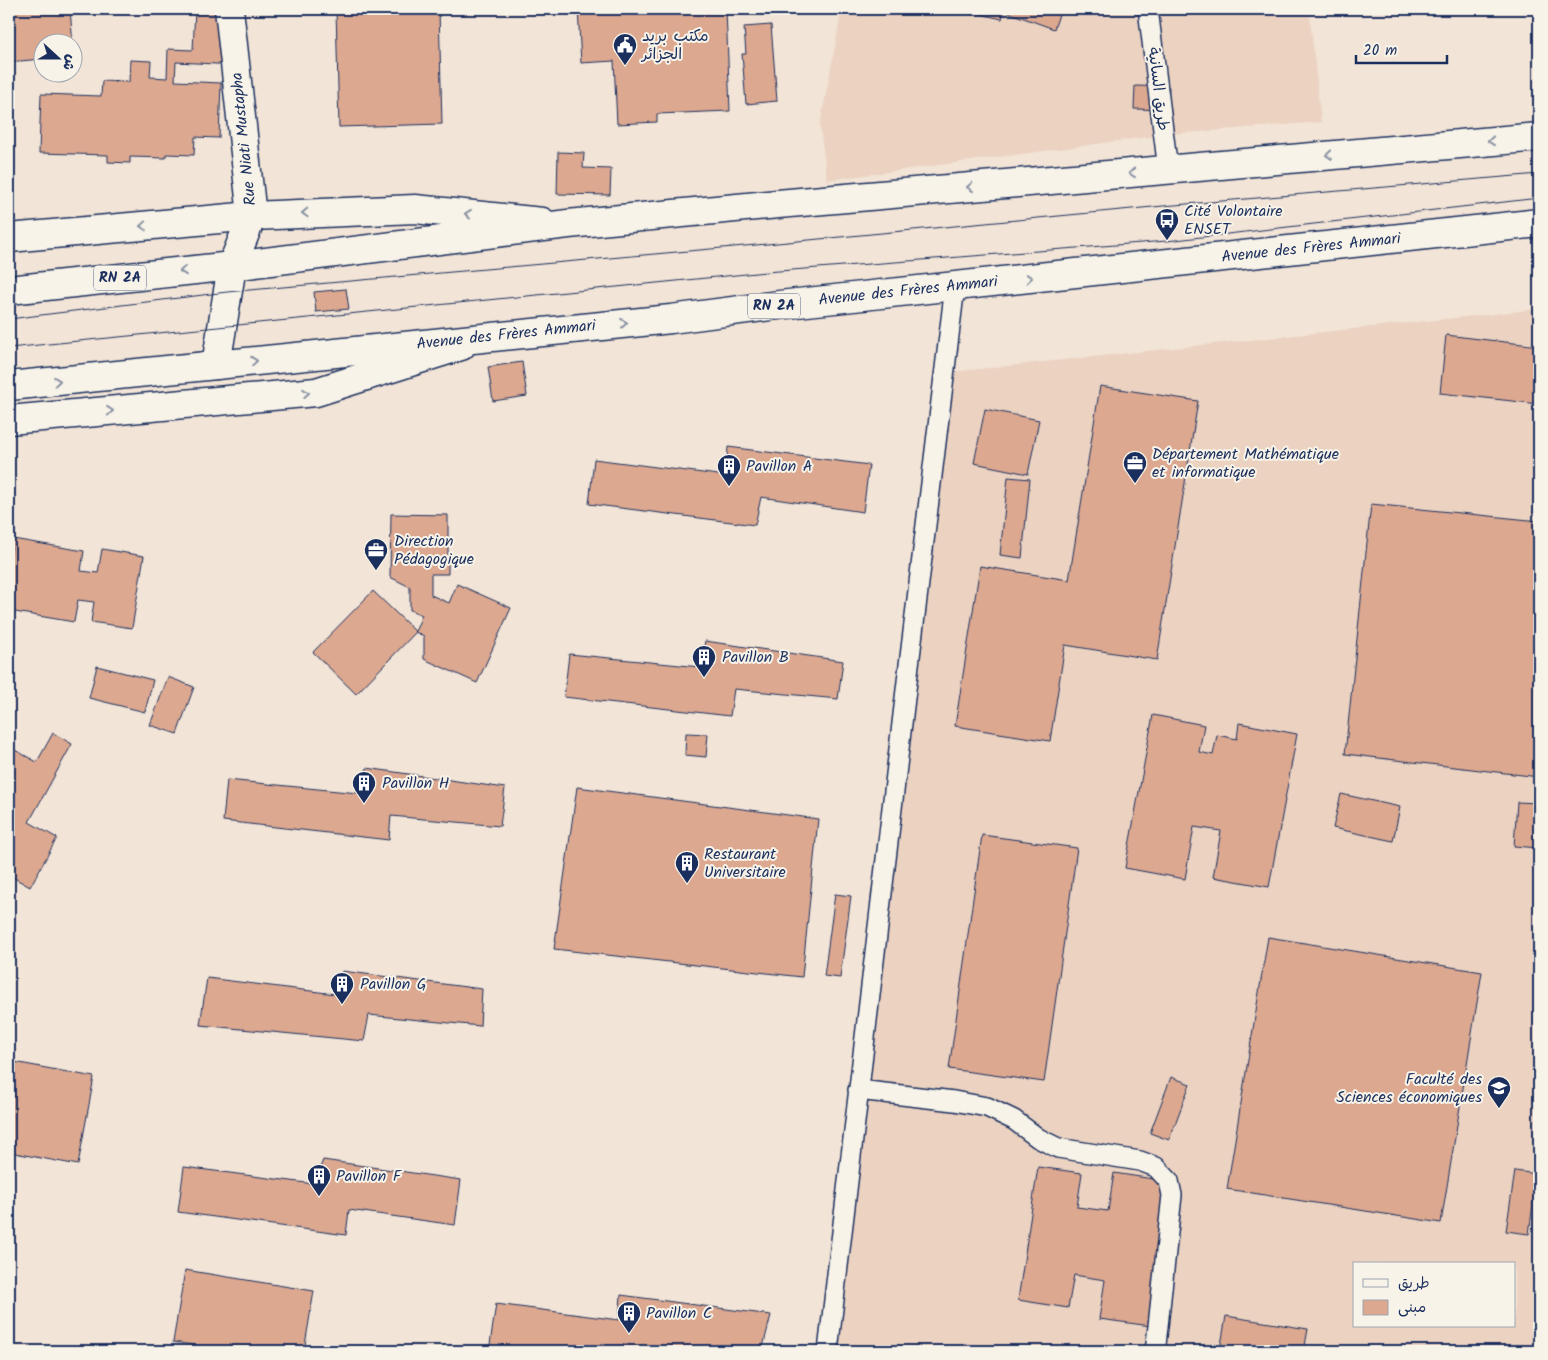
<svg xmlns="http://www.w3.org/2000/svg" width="1548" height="1360" viewBox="0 0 1548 1360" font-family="Kalam,'Playpen Sans Arabic',sans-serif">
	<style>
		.built { fill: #ebd2c1; fill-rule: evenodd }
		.building { fill: #dca890; stroke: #1b2f5e }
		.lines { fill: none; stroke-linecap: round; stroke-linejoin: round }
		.lane-casing { stroke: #1b2f5e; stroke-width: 22 }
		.street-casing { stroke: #1b2f5e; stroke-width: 31 }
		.secondary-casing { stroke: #1b2f5e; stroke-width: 31 }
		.primary-casing { stroke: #1b2f5e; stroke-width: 31 }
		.lane { stroke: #f7f3e8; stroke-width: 19 }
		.street { stroke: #f7f3e8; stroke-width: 28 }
		.secondary { stroke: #f7f3e8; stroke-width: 28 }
		.primary { stroke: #f7f3e8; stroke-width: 28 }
		.tram { stroke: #1b2f5e; stroke-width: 1 }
		.oneway { stroke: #8991a3 }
		.labels { text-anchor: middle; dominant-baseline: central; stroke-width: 4; stroke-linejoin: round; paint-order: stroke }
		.shield { fill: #f7f3e8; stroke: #5d6a87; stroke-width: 1 }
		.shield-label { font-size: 15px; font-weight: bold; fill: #1b2f5e }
		.poi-label { font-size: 16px; fill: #1b2f5e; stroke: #f7f3e8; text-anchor: start }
		.street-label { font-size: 16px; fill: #1b2f5e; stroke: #f7f3e8 }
	</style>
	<rect width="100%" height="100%" fill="#f2e4d6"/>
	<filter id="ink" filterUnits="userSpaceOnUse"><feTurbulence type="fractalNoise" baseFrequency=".02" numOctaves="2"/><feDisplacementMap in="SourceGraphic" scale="10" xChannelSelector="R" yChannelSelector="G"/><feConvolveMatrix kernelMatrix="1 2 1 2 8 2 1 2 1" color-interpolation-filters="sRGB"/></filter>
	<g filter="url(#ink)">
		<!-- built -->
		<path class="built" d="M842 9H1309L1321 122 1171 134 827 180 820 126Z
			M1539 309V1351H817L933 374ZM1354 1264H1514V1326H1354Z"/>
		<!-- building -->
		<path class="building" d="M9 9H70L74 57H72V42H42V59L9 62Z
			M195 9 238 11 236 65 176 62 175 81 221 83 219 138 195 137 194 155 166 154V158L130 157V163L108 162V155L39 153 41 94 101 96 102 81 129 82 130 60 151 61 150 77 167 78 168 49 193 50Z
			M336 9H439L442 124 339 127Z
			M578 9H726L730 111 657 114V122L617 124 614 61 581 63Z
			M958 9H1004L1002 19Z
			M1008 9H1061L1054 29 1007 12Z
			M771 25 777 101 746 104 742 54H746L744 27Z
			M1135 86 1169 87 1168 110 1134 109Z
			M558 152 584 153 583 168 611 169 610 195 557 194Z
			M346 289 349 309 316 312 314 292Z
			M1446 335 1539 346V404L1440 393Z
			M522 362 527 396 493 401 488 367Z
			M1100 386 1198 401 1157 660 1065 645 1050 741 955 726 980 566 1069 580Z
			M985 409 1039 420 1028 474 974 463Z
			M728 447 869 465 863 512 761 497 755 525 589 504 594 459 726 476Z
			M1008 477 1030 479 1022 558 1000 555Z
			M1371 504 1539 521V777L1345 754Z
			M391 514 448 515V574H431V595L449 603 457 584 511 608 477 683 424 659V636L415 632 422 615 410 610V587L390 577Z
			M13 539 84 551 81 571 98 573 102 549 144 556 132 628 91 622 94 602 78 600 74 622 9 611V565Z
			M373 591 416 632 356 694 313 652Z
			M705 641 843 661 838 699 734 689 730 716 564 697 569 654 700 667Z
			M97 666 153 680 145 712 89 698Z
			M168 677 194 687 177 734 150 725Z
			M1153 715 1204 725 1199 752 1213 755 1217 735 1237 739 1239 723 1297 734 1269 887 1213 877 1221 831 1194 827 1185 879 1125 868Z
			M53 733 72 744 29 822 57 838 30 887 9 875V747L37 762Z
			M686 733 708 734 706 757 685 755Z
			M367 768 505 788 500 826 391 816 389 840 223 821 227 780 358 793Z
			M577 787 818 819 802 977 554 949Z
			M1341 794 1400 807 1393 841 1333 828Z
			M1517 802 1539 803V848L1514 846Z
			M982 835 1077 848 1044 1082 949 1069Z
			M835 894 851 896 840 978 824 976Z
			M1268 937 1482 972 1441 1223 1227 1189Z
			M342 971 482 989 480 1026 369 1015 364 1041 200 1025 207 978 335 994Z
			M9 1061 94 1077 78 1165 9 1152Z
			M1171 1077 1190 1084 1169 1140 1150 1133Z
			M323 1160 461 1180 455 1225 349 1210 346 1235 178 1212 184 1167 314 1184Z
			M1038 1167 1082 1173 1077 1207 1108 1211 1114 1173 1173 1182 1151 1326 1099 1319 1105 1280 1074 1275 1068 1308 1018 1300Z
			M1515 1171 1537 1174 1529 1234 1506 1231Z
			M185 1270 314 1291 304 1351H233L173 1342Z
			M621 1295 771 1315 762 1351H681L658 1347 657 1351H489L496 1304 619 1320Z
			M1226 1316 1308 1329 1304 1351H1220Z"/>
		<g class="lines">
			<!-- lane casing -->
			<g class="lane-casing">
				<path id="lane" d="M1148 9 1168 170
					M858 1090 954 1101 987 1107 1014 1120 1038 1138 1058 1148 1140 1161 1156 1167 1169 1181 1172 1195 1156 1345 1154 1351
					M828 1351 905 698 955 286"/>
			</g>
			<!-- street casing -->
			<g class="street-casing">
				<path id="street" d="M9 238 252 216 415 209 542 222
					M9 420 316 392 461 346"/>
			</g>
			<!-- secondary casing -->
			<g class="secondary-casing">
				<path id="secondary" d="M216 365 232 266 252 216 229 9"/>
			</g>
			<!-- primary casing -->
			<g class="primary-casing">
				<path id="primary" d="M9 290 232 266 568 224 778 204 1539 137
					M9 386 671 319 779 305 1539 223"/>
			</g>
			<!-- lane -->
			<use href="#lane" class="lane"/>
			<!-- street -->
			<use href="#street" class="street"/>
			<!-- secondary -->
			<use href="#secondary" class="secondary"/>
			<!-- primary -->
			<use href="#primary" class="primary"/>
			<!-- tram -->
			<path class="tram" d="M9 319 227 292 767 244 1163 206 1539 174
				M9 348 766 272 1167 241 1539 198"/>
		</g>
		<!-- one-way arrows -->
		<defs><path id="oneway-chevron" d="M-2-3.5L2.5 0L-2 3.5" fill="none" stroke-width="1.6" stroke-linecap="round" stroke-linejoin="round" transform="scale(1.25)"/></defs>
		<g class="oneway">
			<use href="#oneway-chevron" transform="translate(1491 141) rotate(175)"/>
			<use href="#oneway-chevron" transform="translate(1329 155) rotate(175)"/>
			<use href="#oneway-chevron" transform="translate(1132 173) rotate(175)"/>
			<use href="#oneway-chevron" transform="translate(970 187) rotate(175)"/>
			<use href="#oneway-chevron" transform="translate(305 213) rotate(178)"/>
			<use href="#oneway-chevron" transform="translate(468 214) rotate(-174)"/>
			<use href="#oneway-chevron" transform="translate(143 226) rotate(175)"/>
			<use href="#oneway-chevron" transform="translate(183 271) rotate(174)"/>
			<use href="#oneway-chevron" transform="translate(1029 278) rotate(-6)"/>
			<use href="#oneway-chevron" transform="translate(624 323) rotate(-6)"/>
			<use href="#oneway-chevron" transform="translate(254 361) rotate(-6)"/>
			<use href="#oneway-chevron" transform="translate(57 381) rotate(-6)"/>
			<use href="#oneway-chevron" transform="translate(306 393) rotate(-5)"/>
			<use href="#oneway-chevron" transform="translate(110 411) rotate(-5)"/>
		</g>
	</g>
	<!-- icons -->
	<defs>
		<g id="civic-pin" transform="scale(1.25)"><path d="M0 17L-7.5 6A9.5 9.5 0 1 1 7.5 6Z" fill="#1b2f5e" stroke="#f7f3e8"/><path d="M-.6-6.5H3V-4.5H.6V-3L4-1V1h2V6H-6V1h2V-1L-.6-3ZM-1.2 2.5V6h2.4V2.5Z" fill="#fff"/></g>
		<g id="bus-pin" transform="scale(1.25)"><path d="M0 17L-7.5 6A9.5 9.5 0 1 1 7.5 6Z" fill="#1b2f5e" stroke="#f7f3e8"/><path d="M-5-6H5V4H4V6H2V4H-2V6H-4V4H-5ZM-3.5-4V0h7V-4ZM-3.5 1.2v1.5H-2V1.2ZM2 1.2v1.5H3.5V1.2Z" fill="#fff"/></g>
		<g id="office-pin" transform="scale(1.25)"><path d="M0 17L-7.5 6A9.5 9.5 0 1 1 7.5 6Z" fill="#1b2f5e" stroke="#f7f3e8"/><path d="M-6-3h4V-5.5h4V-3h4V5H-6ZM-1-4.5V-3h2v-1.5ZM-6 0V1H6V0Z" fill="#fff"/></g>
		<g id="building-pin" transform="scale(1.25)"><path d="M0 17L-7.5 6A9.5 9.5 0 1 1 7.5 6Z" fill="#1b2f5e" stroke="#f7f3e8"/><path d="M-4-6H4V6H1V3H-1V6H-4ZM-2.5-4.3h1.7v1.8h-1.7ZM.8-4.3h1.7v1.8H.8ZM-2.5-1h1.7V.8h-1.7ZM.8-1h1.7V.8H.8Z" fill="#fff"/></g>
		<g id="university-pin" transform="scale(1.25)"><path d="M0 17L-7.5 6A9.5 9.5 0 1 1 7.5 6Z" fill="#1b2f5e" stroke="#f7f3e8"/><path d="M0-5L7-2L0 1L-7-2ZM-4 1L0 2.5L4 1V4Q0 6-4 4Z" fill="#fff"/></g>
	</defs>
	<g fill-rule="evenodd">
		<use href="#civic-pin" x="625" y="45"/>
		<use href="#bus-pin" x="1167" y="220"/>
		<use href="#office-pin" x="1135" y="463"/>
		<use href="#building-pin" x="729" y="466"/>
		<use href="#office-pin" x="376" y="550"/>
		<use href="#building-pin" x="704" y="657"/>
		<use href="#building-pin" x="364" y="783"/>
		<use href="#building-pin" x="687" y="863"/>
		<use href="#building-pin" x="342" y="984"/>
		<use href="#university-pin" x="1499" y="1088"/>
		<use href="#building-pin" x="319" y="1176"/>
		<use href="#building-pin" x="629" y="1313"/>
	</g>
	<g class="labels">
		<!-- shield labels -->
		<g class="shield">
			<rect x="94" y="265.5" width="52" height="25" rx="4"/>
			<rect x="748" y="293.5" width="52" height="25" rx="4"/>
		</g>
		<g class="shield-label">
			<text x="120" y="278">RN 2A</text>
			<text x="774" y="306">RN 2A</text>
		</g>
		<!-- poi labels -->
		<g class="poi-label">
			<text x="642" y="36">مكتب بريد<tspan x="642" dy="18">الجزائر</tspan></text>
			<text x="1184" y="211">Cité Volontaire<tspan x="1184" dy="18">ENSET</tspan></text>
			<text x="1152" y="454">Département Mathématique<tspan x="1152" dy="18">et informatique</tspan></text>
			<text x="746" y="466">Pavillon A</text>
			<text x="394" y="541">Direction<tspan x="394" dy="18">Pédagogique</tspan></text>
			<text x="722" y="657">Pavillon B</text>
			<text x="382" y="783">Pavillon H</text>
			<text x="704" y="854">Restaurant<tspan x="704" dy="18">Universitaire</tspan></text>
			<text x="360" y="984">Pavillon G</text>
			<text x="1482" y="1079" text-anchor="end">Faculté des<tspan x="1482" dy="18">Sciences économiques</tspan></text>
			<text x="336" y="1176">Pavillon F</text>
			<text x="646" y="1313">Pavillon C</text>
		</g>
		<!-- street labels -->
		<g class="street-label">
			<text transform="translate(1158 89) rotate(83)">طريق السانية</text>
			<text transform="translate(244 139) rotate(-96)">Rue Niati Mustapha</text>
			<text transform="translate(1311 248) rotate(-6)">Avenue des Frères Ammari</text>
			<text transform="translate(908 291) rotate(-6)">Avenue des Frères Ammari</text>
			<text transform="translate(506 335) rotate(-6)">Avenue des Frères Ammari</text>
		</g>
	</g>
	<!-- margin -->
	<rect width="1548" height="1360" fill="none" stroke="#f7f3e8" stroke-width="30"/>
	<rect x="15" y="15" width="1518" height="1330" fill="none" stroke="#1b2f5e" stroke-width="2" filter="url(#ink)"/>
	<!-- legend -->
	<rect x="1353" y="1262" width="162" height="65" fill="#f7f3e8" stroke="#9fa5b1"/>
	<rect x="1363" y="1279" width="25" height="8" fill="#f7f3e8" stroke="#9fa5b1"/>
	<text x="1398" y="1288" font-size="15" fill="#1b2f5e">طريق</text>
	<rect x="1363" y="1300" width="25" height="15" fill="#dca890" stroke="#9fa5b1"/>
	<text x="1398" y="1312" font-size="15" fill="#1b2f5e">مبنى</text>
	<!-- north arrow -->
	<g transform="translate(58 58) rotate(111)"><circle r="24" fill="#f7f3e8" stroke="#9fa5b1"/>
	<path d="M0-4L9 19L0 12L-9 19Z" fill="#1b2f5e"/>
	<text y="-8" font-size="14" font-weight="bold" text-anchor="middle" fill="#1b2f5e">ش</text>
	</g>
	<!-- scale -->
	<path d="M1356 55v8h91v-8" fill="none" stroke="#1b2f5e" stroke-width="2.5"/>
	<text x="1363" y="55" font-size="15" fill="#1b2f5e" stroke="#f7f3e8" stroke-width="4" paint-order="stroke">20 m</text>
</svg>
